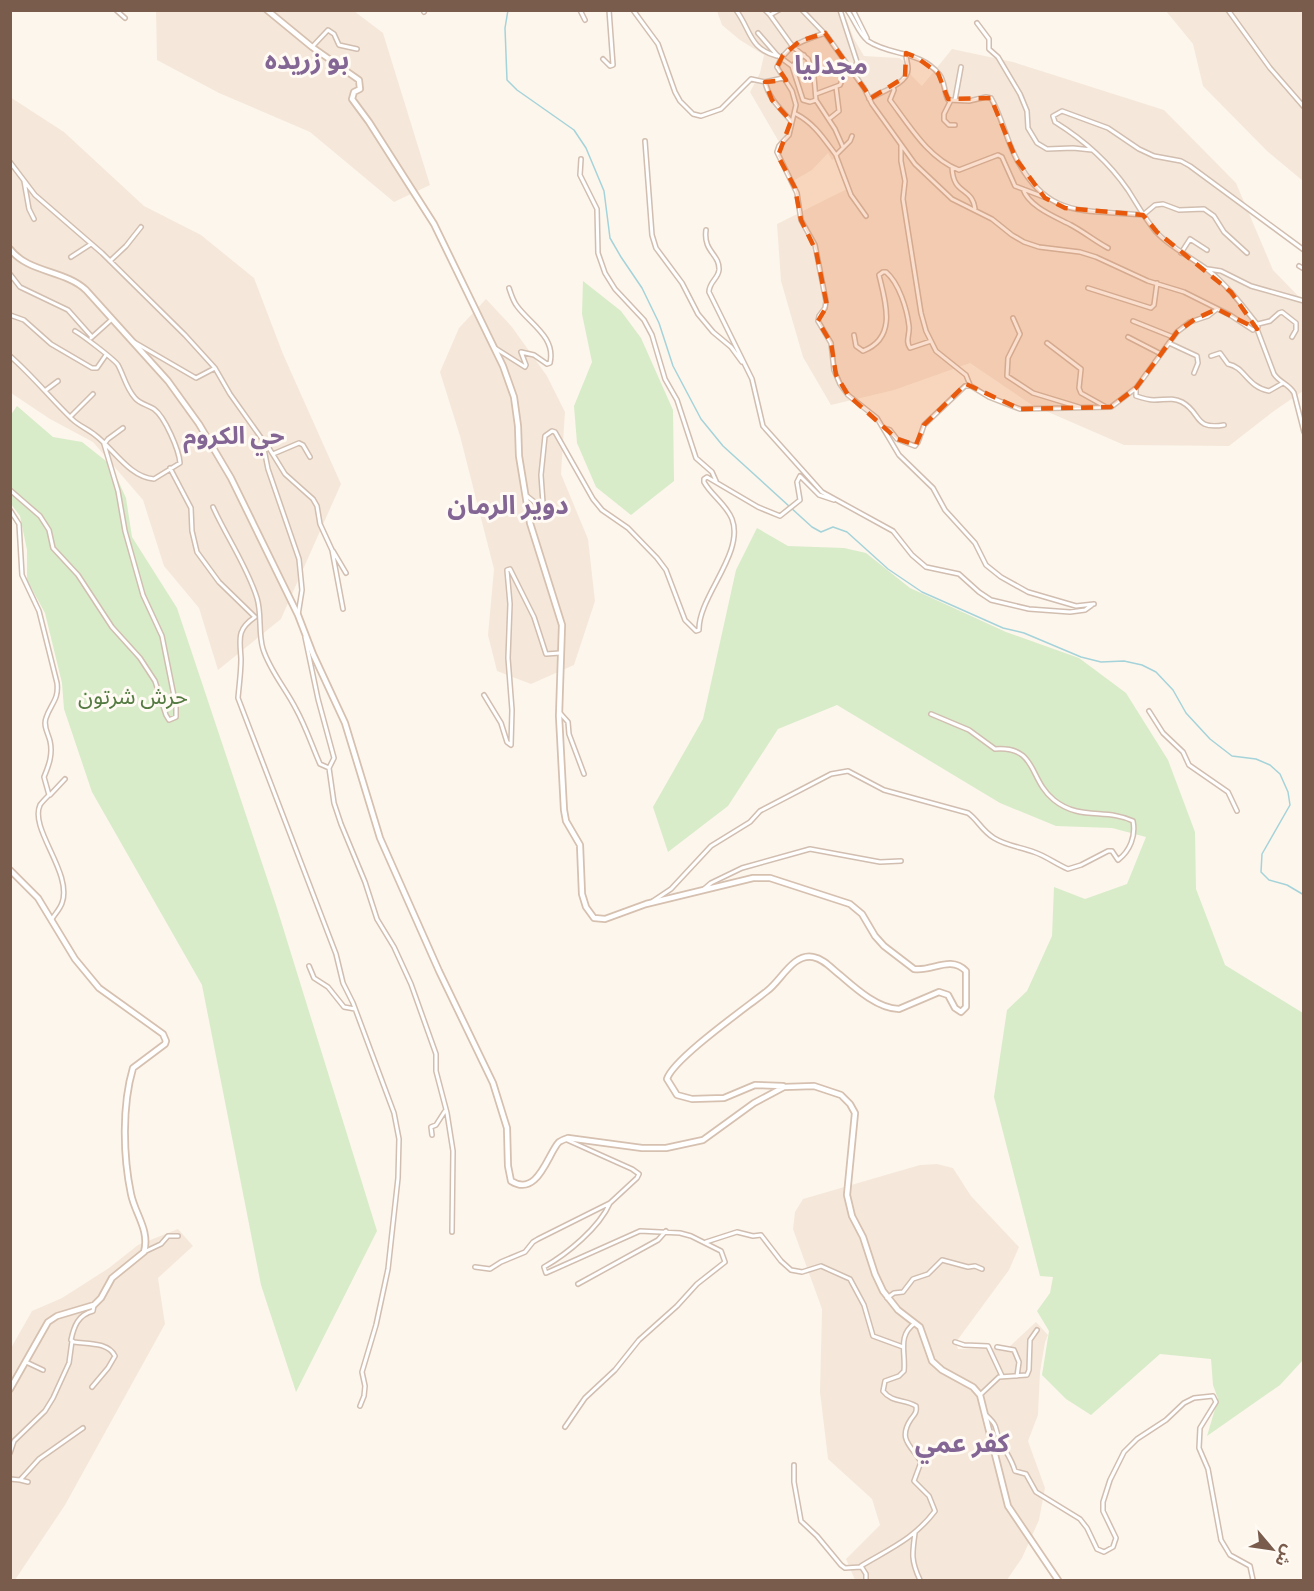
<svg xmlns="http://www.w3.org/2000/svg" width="1314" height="1591" viewBox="0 0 1314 1591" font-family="Signika,'Noto Sans Arabic',sans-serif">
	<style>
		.residential { fill: #f5e8da }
		.green { fill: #d8ecc9 }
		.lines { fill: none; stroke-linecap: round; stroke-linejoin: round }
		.stream { stroke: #a5d3da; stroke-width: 1.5 }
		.street-casing { stroke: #d1beb0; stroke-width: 6 }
		.secondary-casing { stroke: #d6c0b0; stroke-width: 8 }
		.street { stroke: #fff; stroke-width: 3 }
		.secondary { stroke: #fff; stroke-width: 4.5 }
		.marked { fill: #e8590c; fill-opacity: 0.2; stroke: #e8590c; stroke-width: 4.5; stroke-dasharray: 12 8; stroke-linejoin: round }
		.labels { text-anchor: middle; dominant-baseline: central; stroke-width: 6; stroke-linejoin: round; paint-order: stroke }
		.park-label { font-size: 22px; fill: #537a41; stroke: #fffaf3 }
		.neighbourhood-label { font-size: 24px; font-weight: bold; fill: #846695; stroke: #fffaf3 }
		.quarter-label { font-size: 26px; font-weight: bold; fill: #846695; stroke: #fffaf3 }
	</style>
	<rect width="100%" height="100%" fill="#fdf6ec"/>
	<!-- residential -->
	<path class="residential" d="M156 11H354L383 33 430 185 394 202 310 132 219 93 157 60Z
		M717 11H843L854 39 864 56 899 58 908 64 911 75 922 86 952 49 1013 62 1164 110 1236 183 1273 270 1303 301V391L1274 411 1229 446 1124 445 1032 405 970 363 894 390 831 405 803 357 781 281 777 224 849 188 838 157 832 160 828 153 812 170 793 181 778 154 782 147 750 92 760 73 764 55 740 40 722 25Z
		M1166 11H1303V181L1267 151 1203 86 1193 44Z
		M10 97 64 132 144 206 201 235 254 278 283 354 341 484 281 619 218 670 199 608 164 566 143 500 93 442 50 419 11 393Z
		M486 299 512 327 547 376 565 412 561 474 588 539 595 601 574 665 531 684 497 671 488 635 494 569 460 436 440 372 459 328Z
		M937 1164 953 1168 971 1196 1019 1247 1009 1270 956 1342 958 1349 1008 1348 1036 1322 1048 1335 1045 1342 1040 1372 1038 1415 1028 1441 1045 1488 1039 1520 1022 1558 1007 1580H855L846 1559 880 1525 872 1499 828 1459 820 1392 822 1309 793 1229 795 1212 803 1199 920 1165Z
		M178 1229 193 1246 158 1278 165 1324 65 1505 15 1580H11V1348L32 1311 62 1298 109 1268 138 1245Z"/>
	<!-- green -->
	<path class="green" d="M583 281 621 311 641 338 673 410 674 481 631 515 596 487 577 443 574 406 592 362 582 314Z
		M17 406 53 437 82 442 111 465 126 498 132 537 177 608 276 905 377 1231 296 1392 261 1285 202 985 92 792 64 709 62 683 45 613 27 580V550L20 516 11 504 10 416Z
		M757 528 788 546 844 548 866 553 910 588 1006 632 1079 658 1126 693 1168 760 1195 832 1196 889 1225 965 1303 1013V1360L1280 1385 1207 1436 1218 1399 1213 1385 1211 1359 1160 1354 1091 1415 1066 1399 1042 1375 1049 1331 1037 1311 1050 1293 1053 1277 1040 1276 994 1097 1007 1010 1027 991 1052 936 1054 887 1085 899 1127 884 1146 837 1112 828 1056 826 1000 803 837 705 778 729 728 806 668 852 653 807 703 719 736 570Z"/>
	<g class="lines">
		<!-- stream -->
		<path class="stream" d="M508 10 505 28 507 80 517 90 574 130 586 148 604 191 610 238 621 257 642 288 659 323 673 366 701 419 723 446 812 527 821 532 833 527 847 532 888 569 922 592 1003 628 1024 633 1081 657 1101 662 1124 661 1142 665 1156 672 1173 690 1186 713 1210 739 1232 756 1256 759 1270 765 1280 774 1288 792 1290 805 1262 854 1261 872 1269 880 1287 885 1304 895"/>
		<!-- street casing -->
		<g class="street-casing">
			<path id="street" d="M116 10 125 18
				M423 10 424 12
				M580 10 585 20
				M633 10 658 44 675 92 680 101 693 114 701 116 721 109 751 79 765 82 783 78
				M736 10C751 30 749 49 777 56
				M765 10 770 15 779 10
				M802 10 827 36 864 88 872 104 915 164 952 199 992 219 1012 235 1024 242 1039 247 1080 252 1096 257 1148 281 1184 292 1230 315 1253 330 1258 327 1257 324C1242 305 1227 285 1208 270 1191 257 1171 248 1156 232 1145 219 1137 204 1128 190 1108 161 1084 140 1055 122L1053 116 1062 111 1108 128 1139 149 1154 156 1181 161 1190 166 1304 250
				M840 10 857 62 853 71
				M847 10C855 20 858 33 868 41 890 56 919 50 939 74 945 81 944 92 948 100L969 101 986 97 991 98C1002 117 1006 139 1016 158 1048 220 1084 209 1143 215L1155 205 1163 204 1179 210 1204 209 1214 216 1224 232 1247 253
				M853 10 867 38
				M1228 10 1270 68 1304 107
				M770 15 793 47 808 59 814 77 816 100 835 129 843 147
				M977 23 989 39V49L998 57 1020 94 1027 111 1028 128 1037 143 1047 149 1073 148 1092 150
				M758 33 777 55 792 66 803 100 810 102 816 100
				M825 33C803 41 787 44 777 67L792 91 796 105 789 135 779 146 777 152 797 193 801 220 815 245 826 301 825 308 819 316 818 321 831 343 834 370 840 384 848 395 877 418 899 455 933 488 945 510 975 543 986 565 1001 577 1028 592 1076 606 1094 604
				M312 47 328 30 334 34 339 45 357 49
				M603 59 610 66 613 65 609 10
				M792 66 804 55
				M765 82C769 99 780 108 791 121
				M893 87 894 90 890 100C909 125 928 158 959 170L998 155 1002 157 1015 186 1044 197
				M816 94 840 85 848 66
				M869 99C880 92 908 84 908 69 908 63 906 60 906 54
				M951 100 944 114V120L949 125H955
				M955 100 961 67
				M796 114C814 123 824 139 836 155
				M829 119 839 111 836 87
				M852 136 850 141 836 155 837 158 851 195 866 216
				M645 141 652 235 656 248 682 283 698 314 713 332 731 347 742 362
				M901 145V161L905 181 903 199 921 313 926 331 936 351 966 375 970 385
				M581 159 580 175 597 209 598 253 605 273 615 289 644 320 652 335 665 379 677 400 696 458 712 472 716 481
				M10 162 35 195 102 253 185 335 215 368 230 394 262 439 268 469 299 559 302 590 298 615
				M952 167C953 196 972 186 975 209
				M24 181 29 209 34 219
				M1023 189C1029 207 1056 217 1071 225 1084 232 1095 241 1108 248
				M706 230C703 252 720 254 719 270 718 279 709 282 709 292L752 379 763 426 822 492 893 531 912 555 926 567 959 574 979 592 991 600 1029 609 1070 612 1085 610 1092 605
				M1181 253 1190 239 1207 250
				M71 257 91 244
				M110 261 126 246 141 227
				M1299 266 1304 269
				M1208 269 1221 271 1251 286 1304 301
				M10 274 20 287 68 310 92 337
				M1088 288 1151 308 1154 305 1157 283
				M10 315 24 320 51 344 92 368H97L106 355
				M1013 318 1020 334 1008 358 1007 376 1033 393 1079 407
				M1133 321 1173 337
				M1258 324 1270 321 1279 313 1282 312 1296 323V330L1292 337
				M1257 329 1274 374C1280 383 1289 384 1294 393L1304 432
				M854 335 856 346 863 351C897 338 886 304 879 275L883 272H886C899 283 907 309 909 326 910 335 905 341 910 348L931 341
				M1128 337 1161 354
				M91 338 111 320
				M134 342 196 378 215 368
				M1047 343 1081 369 1079 388 1081 393 1106 407
				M1169 343 1197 356 1198 363 1194 373
				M495 348 525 367 526 365 521 352 534 355 547 364 550 363C556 337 530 324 517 306 513 301 511 294 509 288
				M10 356C33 376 51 399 72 419 79 426 88 429 95 435 113 448 129 477 154 479L180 463C179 450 165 417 154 409 148 405 140 404 135 398 126 388 124 376 118 365 114 359 82 335 75 331
				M1211 356 1220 353 1228 364C1245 367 1247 387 1269 391L1283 383
				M1136 388V396C1142 398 1148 400 1154 400 1165 400 1172 397 1182 402 1202 413 1193 430 1224 425
				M46 390 58 381
				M70 417 93 394
				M883 428 890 430 897 439 915 446 918 442 924 425 965 386H971L989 397 1020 409 1111 407 1136 388 1177 332 1190 322 1208 316 1217 309
				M264 440 285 474 313 499 317 506 320 524 332 550 343 609
				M104 444 108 439 123 428
				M273 454 299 443 303 445 310 457
				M170 468 191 508 192 531 197 552 219 582 255 617
				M10 490 40 516 49 530 53 548 78 575 112 627 140 658 155 681 166 715 169 720 176 717V706L162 636 143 595 125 531 118 491 104 444
				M527 496 537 504 543 503 541 475 545 436 552 431 555 432 593 499 602 510 628 528 657 558 666 570 685 620 696 631 699 630C698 597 745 553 732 519 726 504 711 495 704 482V479L707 477 758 507 780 516 800 500 797 482 800 476 819 495 834 500
				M213 507C227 538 247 566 257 598 262 614 258 633 263 649 270 671 286 689 296 709 306 727 312 746 320 764L329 768 334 803 341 824 365 882 377 919 394 947 411 984 436 1054V1071L447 1113 453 1151 452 1232
				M10 510 19 524 22 575 39 611 57 683C59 700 51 703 46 718 43 726 48 733 50 741 53 754 49 765 44 777L49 795C46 798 42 802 40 805 29 829 73 873 62 903 60 909 55 914 52 919
				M333 551 346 573
				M255 617C236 630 240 639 241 659 241 672 239 686 238 698L336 954 343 983 353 1003 394 1113 399 1139 398 1178 388 1269 376 1325 362 1372 365 1386 364 1396 360 1406
				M305 637 318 699 334 758 329 768
				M484 695 501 723 507 742 511 745 512 710 508 658 510 604 507 570 510 569 534 617 546 654 560 653
				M1149 711 1163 733 1183 752 1189 765 1228 792 1237 811
				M560 713 568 722 569 734 584 774
				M50 795 65 779
				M704 889 711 883 742 868 810 849 880 862 901 861
				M653 901 671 889 711 846 750 822 760 811 831 774 848 771 884 790 968 813C978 820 981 830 994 838 1007 846 1021 847 1034 852 1046 856 1056 864 1068 869L1081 865 1108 851H1112L1118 860C1130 851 1136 836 1133 821 1106 808 1080 821 1054 800 1028 779 1038 746 995 749L969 730 931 714
				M309 966 314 978 328 987 344 1007 355 1009
				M432 1135 431 1127 436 1125 445 1111
				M706 1242 737 1232 753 1236 761 1235 781 1261 791 1270 802 1272 821 1266 850 1279 864 1305 873 1336 903 1347
				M144 1252 161 1244 168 1236H178
				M475 1267 490 1269 501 1262 525 1252 533 1242 538 1239 610 1203 637 1178 639 1174 632 1169 565 1139
				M578 1284 658 1240 666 1231
				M887 1298 894 1293 903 1292 913 1279 928 1274 942 1260 968 1267 975 1266 982 1269
				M955 1342 964 1345 988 1346 1002 1376
				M997 1347 1014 1350 1019 1362 1017 1376
				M26 1362 43 1370
				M92 1387 108 1368 115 1356C108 1342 88 1344 74 1342L71 1340C74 1326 78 1315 93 1311L94 1305
				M980 1395 999 1377 1027 1375 1029 1370 1030 1340 1037 1330
				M986 1415C1000 1428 993 1426 1000 1440 1005 1452 1011 1457 1015 1471L1026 1474 1036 1492 1080 1519 1087 1528 1097 1549 1104 1552 1113 1547 1116 1538 1103 1511V1502L1110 1480 1124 1452 1137 1439 1166 1420 1184 1403 1194 1398 1213 1396 1216 1402 1200 1428 1199 1448 1208 1469 1221 1540 1230 1555 1250 1566 1253 1580
				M565 1427 585 1398 615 1370 639 1340 677 1306 697 1284 725 1262 721 1251 691 1236 680 1233 640 1231 546 1273 544 1267C567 1254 599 1228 610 1203
				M10 1453 14 1441 45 1411 53 1398 69 1363 72 1341
				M794 1465V1482L801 1521 817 1536 841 1565 845 1568 861 1567
				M10 1479 20 1480 39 1459 83 1428
				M20 1480 28 1482
				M915 1533C912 1554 911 1561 920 1580
				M866 1580V1574L861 1566C889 1549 914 1539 935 1511L929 1496 914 1481 921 1462C912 1446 897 1440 911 1419 915 1414 917 1412 916 1406 905 1399 892 1403 883 1391L885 1381 899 1376 904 1371C906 1352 897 1336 915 1323"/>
		</g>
		<!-- secondary casing -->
		<g class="secondary-casing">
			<path id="secondary" d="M267 10 312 47 359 80 360 89 354 92 352 99 369 122 434 224 503 366 514 397 518 426 519 456 530 523 562 625 559 716 564 810 566 821 580 845 582 894 586 907 594 918 605 919 646 904 753 878H770L850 904 862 914 875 936 884 946 914 969C932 972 950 955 966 971V1007L961 1012 955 1008 948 995 939 992 899 1009C878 1009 855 988 840 975 831 968 824 959 813 957 793 953 781 981 767 991 747 1007 673 1059 667 1079L677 1095 692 1099 724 1098 755 1085 783 1086
				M10 249C28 273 65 270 86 290L168 381 199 424 231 478 298 615 313 654 345 723 380 838 439 971 493 1083 507 1128 508 1166 511 1181C538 1198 548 1153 559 1142 562 1140 565 1139 568 1138L642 1148H666L703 1140 754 1103 784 1087 814 1086 841 1095 850 1104 855 1113 847 1195 852 1216 863 1237 875 1274 883 1291 898 1310 920 1327 932 1361 942 1370 973 1387 980 1395 1008 1506 1058 1580
				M10 870 38 898 75 959 99 988 163 1034 166 1041 165 1044 133 1068C122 1105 123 1156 131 1194 135 1214 150 1230 144 1252L112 1278 101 1298 94 1305 57 1316 48 1322 10 1389"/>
		</g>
		<!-- street -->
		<use href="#street" class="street"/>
		<!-- secondary -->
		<use href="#secondary" class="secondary"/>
	</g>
	<!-- marked area -->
	<path class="marked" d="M825 33 871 98 905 77 906 53 916 57 938 73 948 99 991 98 1016 159 1045 198 1065 208 1143 215 1157 232 1231 292 1257 329 1217 309 1195 319 1177 332 1136 388 1111 407 1020 409 966 384 924 425 916 445 897 439 848 395 836 375 831 343 818 321 827 306 816 251 801 220 795 188 778 156 791 121 772 100 765 82 786 80 777 67 783 55 800 41Z"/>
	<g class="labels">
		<!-- park labels -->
		<g class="park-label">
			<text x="133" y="696">حرش شرتون</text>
		</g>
		<!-- neighbourhood labels -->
		<g class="neighbourhood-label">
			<text x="234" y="436">حي الكروم</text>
		</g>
		<!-- quarter labels -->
		<g class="quarter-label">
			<text x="307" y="61">بو زريده</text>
			<text x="831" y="66">مجدليا</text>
			<text x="508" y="506">دوير الرمان</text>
			<text x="962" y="1444">كفر عمي</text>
		</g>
	</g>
	<!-- border -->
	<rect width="1314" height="1591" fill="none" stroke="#7a5c4d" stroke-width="24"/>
	<!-- north arrow -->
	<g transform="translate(1272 1549) rotate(119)" stroke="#fffaf3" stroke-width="4.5" paint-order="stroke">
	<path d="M0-4.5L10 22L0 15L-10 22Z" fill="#7a5c4d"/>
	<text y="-9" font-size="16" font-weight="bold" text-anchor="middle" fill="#7a5c4d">ش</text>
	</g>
</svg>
